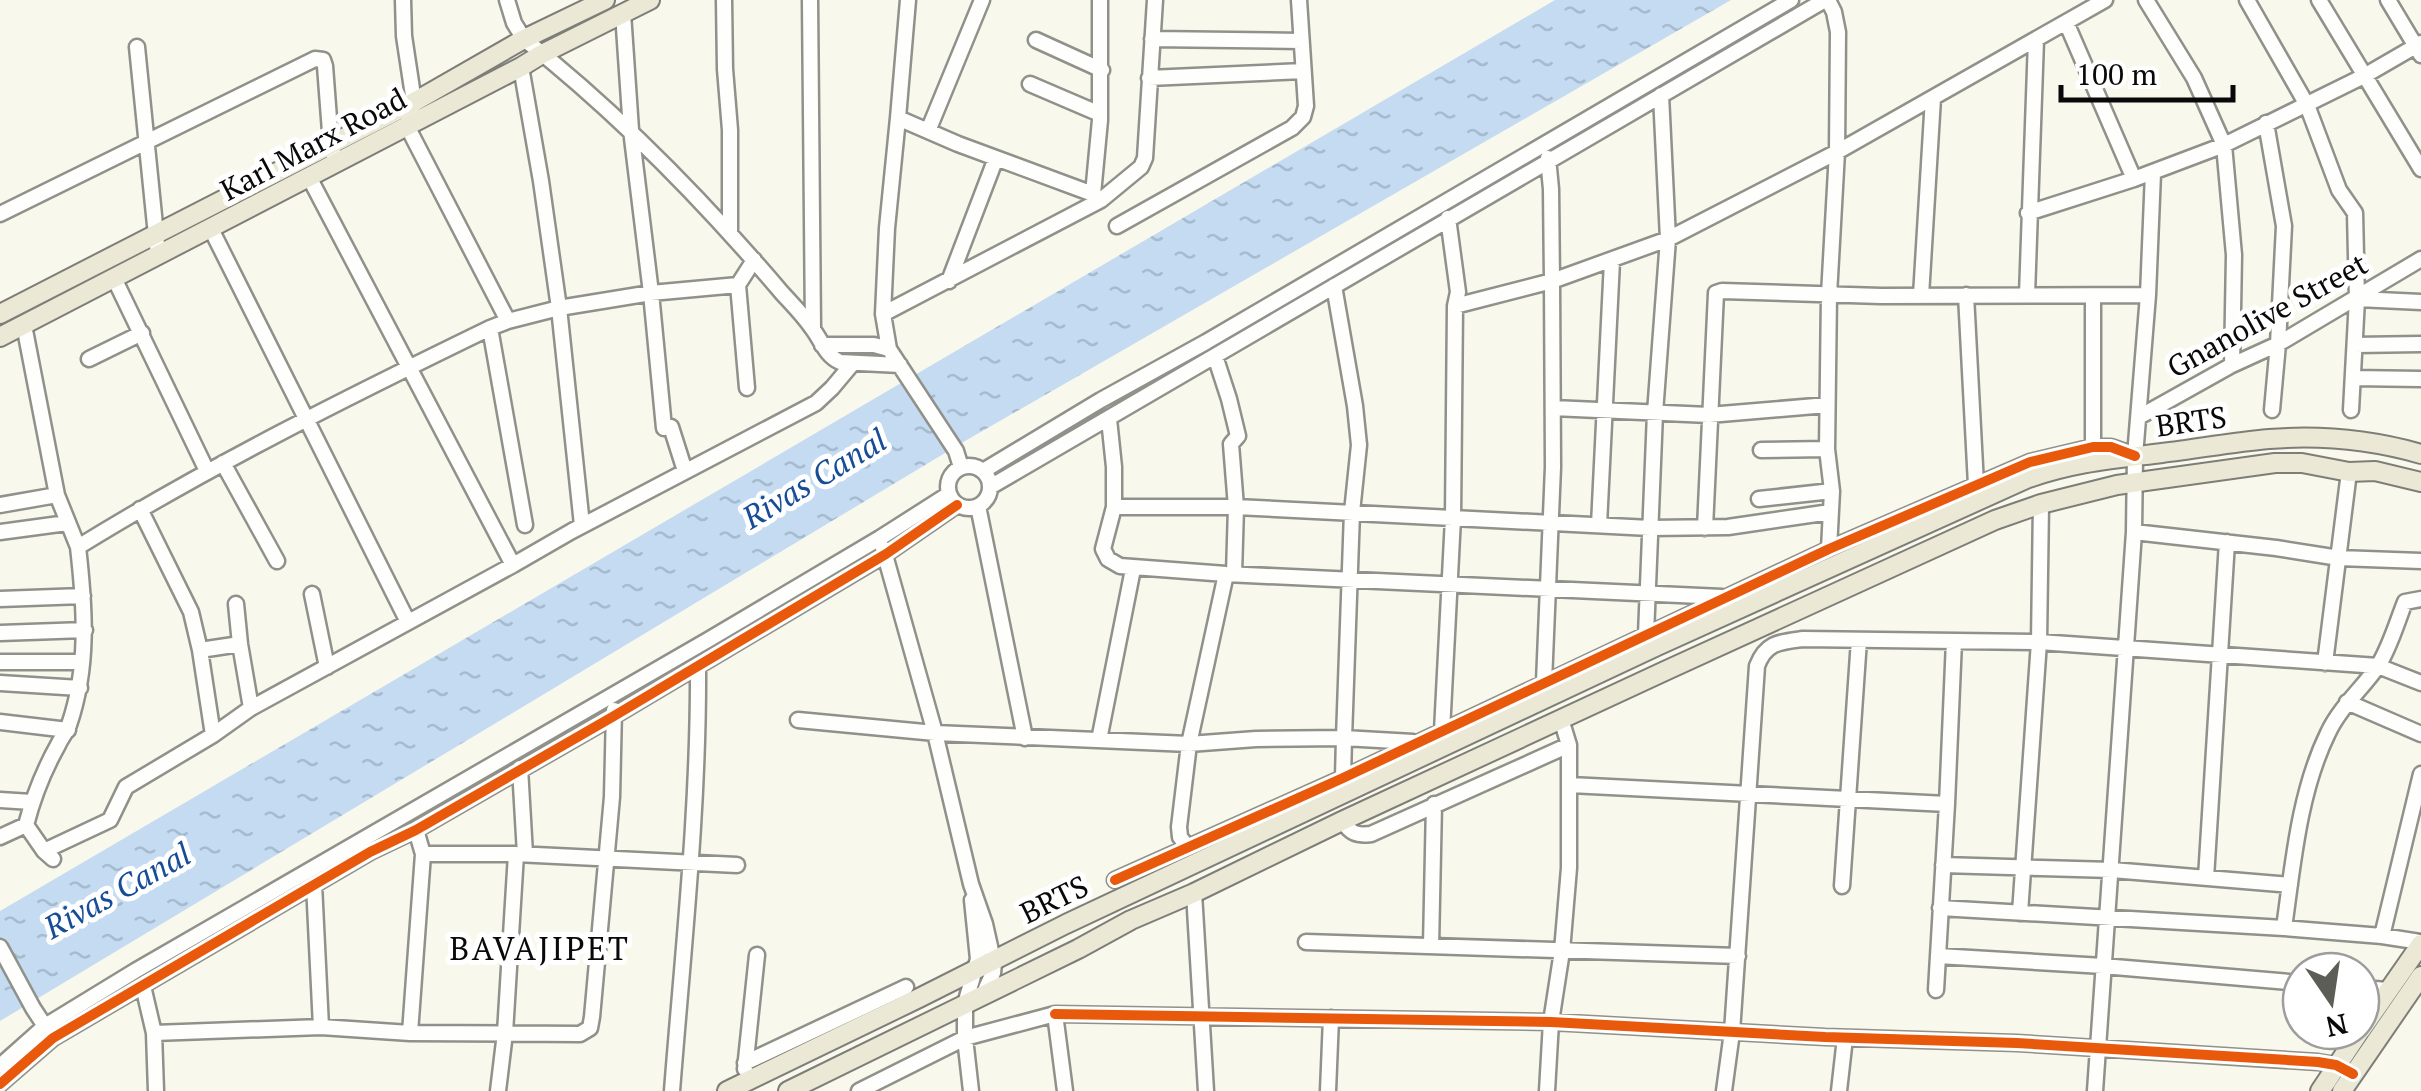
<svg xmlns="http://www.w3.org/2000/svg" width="2421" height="1091" viewBox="0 0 2421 1091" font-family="'PT Serif',serif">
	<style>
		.water { fill: url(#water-ripples) }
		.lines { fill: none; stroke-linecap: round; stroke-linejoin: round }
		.minor-casing { stroke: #91918b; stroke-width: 19 }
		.major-casing { stroke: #7e7e78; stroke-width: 22 }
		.minor { stroke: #fefefc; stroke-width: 14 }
		.major { stroke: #ebe8d6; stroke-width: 18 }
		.cycleway-casing { stroke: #fff; stroke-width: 16 }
		.cycleway { stroke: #e8590c; stroke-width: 10 }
		.labels { text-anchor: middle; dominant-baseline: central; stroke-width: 10; stroke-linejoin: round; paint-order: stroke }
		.street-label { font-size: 30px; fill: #090909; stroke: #fff }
		.water-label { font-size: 32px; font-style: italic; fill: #174d96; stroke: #fff }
		.neighbourhood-label { font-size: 32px; letter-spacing: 2.5px; fill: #090909; stroke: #fff }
	</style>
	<defs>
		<pattern id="water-ripples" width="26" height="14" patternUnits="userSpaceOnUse" patternTransform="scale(2.5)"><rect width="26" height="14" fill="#c4dbf2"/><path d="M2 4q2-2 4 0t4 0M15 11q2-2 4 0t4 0" fill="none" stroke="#a7bbce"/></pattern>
	</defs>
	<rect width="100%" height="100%" fill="#f9f8ec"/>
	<!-- water -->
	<path class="water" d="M1555 0H1731L965 441 0 1021V911Z"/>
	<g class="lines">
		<!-- minor casing -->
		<g class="minor-casing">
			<path id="minor" d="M403 0 404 36 414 102 407 126 508 321
				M507 0 514 23 524 39C619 114 703 200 782 293 792 304 803 315 812 328 822 341 825 355 840 362L900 365
				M724 0 725 69 730 130V234
				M810 0 813 329
				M2146 0 2194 78 2224 145 2234 255 2232 365
				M2247 0 2307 105 2339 190 2355 213 2357 299 2351 410
				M2319 0 2421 169
				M2388 0 2421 55
				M623 13 631 130 651 293 664 428
				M2066 22 2134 179 2224 145 2364 76 2421 43
				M1152 39 1301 41
				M1036 40 1102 70
				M137 47 158 255
				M521 67 541 181 559 308 651 293 738 285 754 260
				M1149 78 1303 71
				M1030 84 1100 114
				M2266 123 2284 226 2278 344 2272 410
				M928 131 982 0
				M309 177 513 565
				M1093 194 1100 120V0
				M1101 200 1141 167 1145 158 1155 0
				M2028 213 2134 179
				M0 214 315 59 323 60 325 66 331 145 336 163
				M1117 226 1292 128 1303 117 1306 106 1299 0
				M211 229 408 622
				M114 278 207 471
				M949 281 996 158
				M738 285 747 388
				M1334 286 1355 406 1359 445 1352 512 1344 738 1413 742
				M1966 295 1976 485
				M2027 295 2036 40
				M1921 296 1933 98
				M2093 296V447
				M2358 299 2421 302
				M1455 306 1552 281 1668 239 1837 152 2105 0
				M883 314 887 228 898 118
				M24 325 57 495 78 547C211 465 350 396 490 328L508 321 559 308 582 525
				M490 328 525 525
				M822 345H874L889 349 956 451 961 467
				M2355 345 2421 344
				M889 349 883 314 1101 200 1093 194 958 144 898 118 908 0
				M1215 356 1229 399 1238 436 1231 444 1236 507 1234 574
				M89 359 142 333
				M2353 378 2421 379
				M1553 408 1709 415 1827 405
				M2139 417 2232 365 2278 344 2421 259
				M1109 419 1114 467V507L1103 549 1108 559 1120 566 1226 574 1722 597
				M671 427 685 471
				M1761 450 1827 449
				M223 463 277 561
				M948 487a21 21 0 1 1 42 0a21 21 0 1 1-42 0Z
				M983 471 1101 400 1206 342 1791 0
				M990 487 1825 0
				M1759 499 1832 491 1827 449 1829 295 1837 152 1838 32 1834 12 1828 0
				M0 505 57 495
				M978 506 1025 738
				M1114 507H1236L1650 528 1728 527 1830 512
				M140 509 191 612 200 650 213 735
				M1599 525 1612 261
				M1705 528 1716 293 1722 291 1881 296 2148 295
				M0 532 67 523
				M2134 532 2276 548 2339 558 2421 561
				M883 548 935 733 971 884 985 924 994 964 993 973 983 995
				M1829 549 1832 491
				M312 594 327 667
				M0 599 83 596
				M236 604 240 644 251 708
				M0 633 85 630
				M1646 635 1655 413 1668 239 1661 95
				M200 650 240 644
				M0 662H82
				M2325 663 2349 472
				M1544 682 1553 467 1552 281 1551 189 1548 158
				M0 683 80 688
				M2347 702 2421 734
				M798 720 935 733 1189 744 1256 739 1344 738 1343 778
				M0 722 68 730
				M1442 731 1453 518 1455 306 1458 292 1448 218
				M1099 740 1133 569
				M520 768 525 854
				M1570 785 1947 804 1936 990
				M0 800 32 802
				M1947 804 1954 641
				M1342 821C1351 833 1356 836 1371 834L1569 745
				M0 837 26 825
				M1187 846 1180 837 1179 827 1189 744 1226 574
				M44 851 110 820 126 787 213 735 251 708 513 565 572 531 816 403 832 388 853 363
				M423 854H516L737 865
				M53 859 44 851 26 825C33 798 44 770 58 745 61 738 66 733 69 725 89 667 85 608 78 547
				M1943 865 2112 870 2290 885
				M2206 878 2227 542
				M1115 880 1343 778 1829 549 2030 462 2093 447H2111L2134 455
				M314 884 321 1027
				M1842 886 1859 640
				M1194 893 1206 1091
				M1940 908 2284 928 2382 936 2421 942
				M2020 913 2039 642 2041 504
				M2284 928C2293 864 2299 792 2328 733 2340 707 2362 689 2378 666 2390 647 2397 622 2405 602L2421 599
				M2382 936 2421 774
				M1306 942 1738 956
				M1431 946 1434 804
				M0 947 33 1008 50 1034
				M1938 956 2103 966 2301 983
				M143 986 154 1033 321 1027 410 1033 580 1034 590 1028 592 1017 612 797 614 710
				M2361 988 2388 990
				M1055 1014 1551 1022 1825 1037 2017 1043 2318 1062 2336 1065 2344 1069
				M154 1033 156 1091
				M410 1033 423 854 416 830
				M745 1063 906 987
				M0 1066 45 1026 135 971 708 640 880 538 949 494
				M745 1069 757 955
				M0 1084 53 1038 370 852 416 830 614 716 886 554 957 505
				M498 1091 505 1033 516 854
				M672 1091C683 950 699 807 698 665
				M859 1091 965 1038 1055 1014 1065 1091
				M971 1091 965 1038V1004L978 959 972 900
				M1328 1091 1331 1018
				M1547 1091 1551 1022 1562 951 1569 868V745L1561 719
				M1724 1091 1732 1032 1757 666C1766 642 1780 642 1803 639L2039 642 2378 666 2421 683
				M1839 1091 1845 1038
				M2095 1091 2134 532 2135 456 2148 295 2153 173"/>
		</g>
		<!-- major casing -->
		<g class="major-casing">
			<path id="major" d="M0 314 414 102 524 39 605 0
				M0 337 521 67 542 54 650 0
				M2361 1030 2421 944
				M727 1091 919 998 1066 924 1657 646 2026 479C2073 462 2114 459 2162 453 2197 449 2233 442 2269 439 2319 435 2372 440 2421 454
				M788 1091 1078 949 1131 920 1194 893 1342 821 1667 670 1995 520 2041 504 2117 485 2275 463H2302L2349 472 2375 471 2421 482
				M2320 1091 2360 1031
				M2342 1091 2421 976"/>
		</g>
		<!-- minor -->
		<use href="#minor" class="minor"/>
		<!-- major -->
		<use href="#major" class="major"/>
		<!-- cycleway casing -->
		<g class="cycleway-casing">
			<path id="cycleway" d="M1115 880 1343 778 1829 549 2030 462 2093 447H2111L2135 456
				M1055 1014 1551 1022 1825 1037 2017 1043 2318 1062 2336 1065 2353 1074
				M0 1084 53 1038 370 852 416 830 614 716 886 554 957 505"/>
		</g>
		<!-- cycleway -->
		<use href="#cycleway" class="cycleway"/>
	</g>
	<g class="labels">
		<!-- street labels -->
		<g class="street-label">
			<text transform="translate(313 144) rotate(-28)">Karl Marx Road</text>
			<text transform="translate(2267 315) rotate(-29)">Gnanolive Street</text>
			<text transform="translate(2191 421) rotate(-8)">BRTS</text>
			<text transform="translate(1054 899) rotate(-26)">BRTS</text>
		</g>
		<!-- water labels -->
		<g class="water-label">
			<text transform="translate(814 478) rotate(-31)">Rivas Canal</text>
			<text transform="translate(117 890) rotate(-29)">Rivas Canal</text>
		</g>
		<!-- neighbourhood labels -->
		<g class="neighbourhood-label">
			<text x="540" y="948">BAVAJIPET</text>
		</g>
	</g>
	<!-- north arrow -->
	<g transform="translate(2331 1001) rotate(167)"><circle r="48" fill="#ffffff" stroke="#9d9d9d" stroke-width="2.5"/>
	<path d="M0-8L18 38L0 25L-18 38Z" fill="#5d5d58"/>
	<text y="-15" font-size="28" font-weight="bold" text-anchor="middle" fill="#090909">N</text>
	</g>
	<!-- scale -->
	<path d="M2061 85v15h172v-15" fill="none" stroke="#090909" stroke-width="5"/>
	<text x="2076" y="85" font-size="30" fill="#090909" stroke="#ffffff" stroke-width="8" paint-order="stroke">100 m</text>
</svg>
